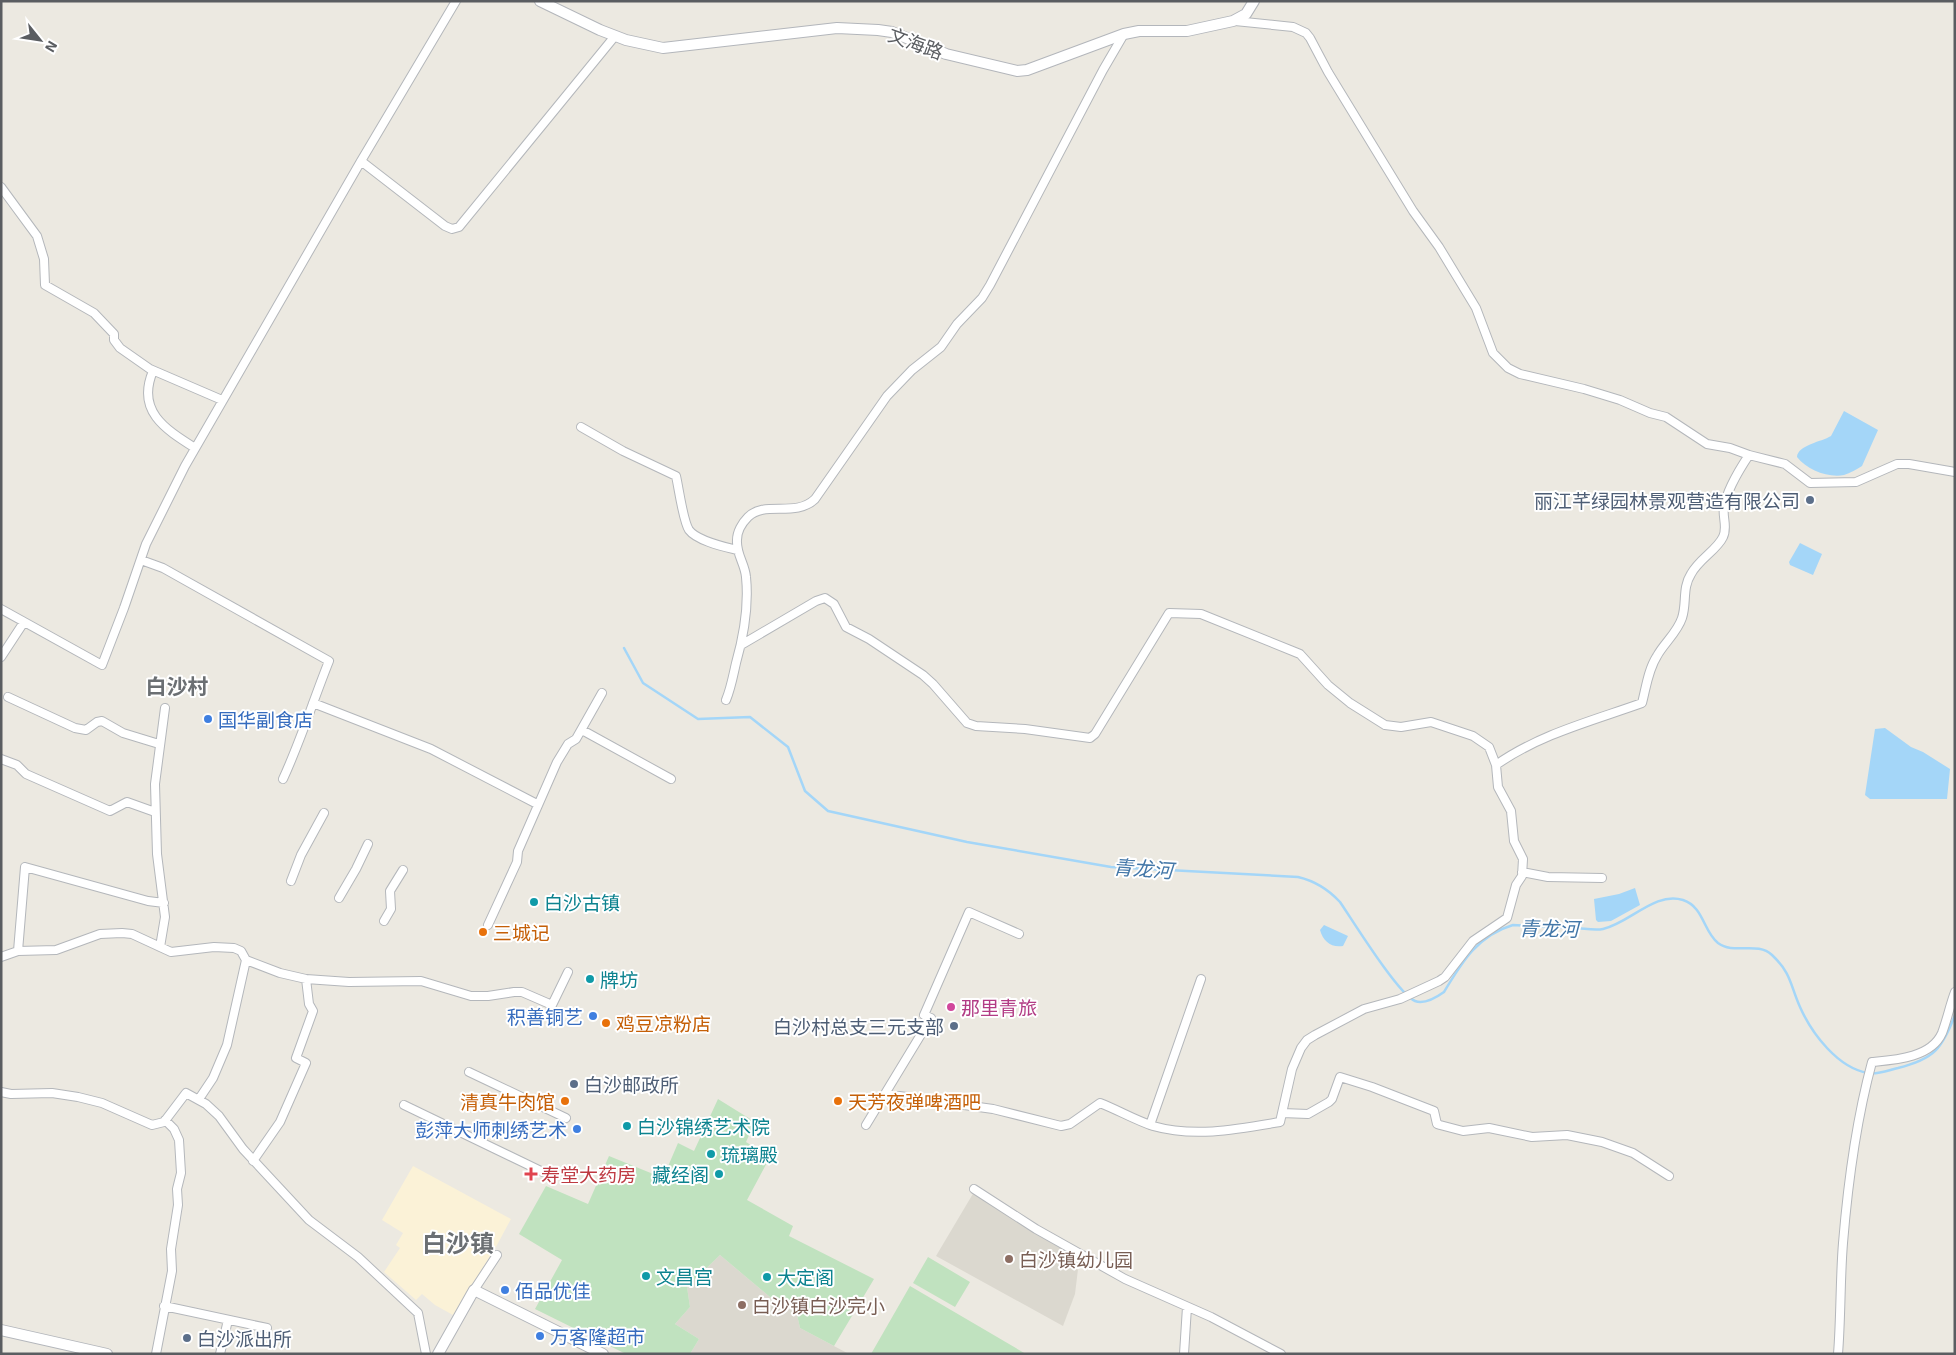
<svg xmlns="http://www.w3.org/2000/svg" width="1956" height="1355" viewBox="0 0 1956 1355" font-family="'Exo 2','Noto Sans SC',sans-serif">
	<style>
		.commercial { fill: #fbf2d7 }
		.education { fill: #dbd8cf }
		.green { fill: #c0e2bf }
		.water { fill: #a4d6f8 }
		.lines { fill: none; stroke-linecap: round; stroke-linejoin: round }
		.stream { stroke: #a4d6f8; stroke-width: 2.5 }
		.street-casing { stroke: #b4b7bb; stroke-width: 10 }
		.secondary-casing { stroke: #b3b6bb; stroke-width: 12 }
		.street { stroke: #fff; stroke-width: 8 }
		.secondary { stroke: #fff; stroke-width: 10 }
		.service-dot { fill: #5c6f8a; stroke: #fff; stroke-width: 2 }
		.shop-dot { fill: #3f7fe0; stroke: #fff; stroke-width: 2 }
		.culture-dot { fill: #0f9aa8; stroke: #fff; stroke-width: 2 }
		.food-dot { fill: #e8710a; stroke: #fff; stroke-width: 2 }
		.hotel-dot { fill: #d1479c; stroke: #fff; stroke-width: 2 }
		.health-dot { fill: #e0444e; stroke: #fff; stroke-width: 2 }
		.education-dot { fill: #8d6e63; stroke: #fff; stroke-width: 2 }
		.labels { text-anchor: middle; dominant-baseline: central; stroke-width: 4; stroke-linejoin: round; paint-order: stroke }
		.street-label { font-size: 19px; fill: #5a5d61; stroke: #fff }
		.service-label { font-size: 19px; fill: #4e5e75; stroke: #fff; text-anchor: end }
		.shop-label { font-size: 19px; fill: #366cbe; stroke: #fff; text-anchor: start }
		.culture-label { font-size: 19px; fill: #0d838f; stroke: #fff; text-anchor: start }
		.food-label { font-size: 19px; fill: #c56008; stroke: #fff; text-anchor: start }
		.hotel-label { font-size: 19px; fill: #b23c85; stroke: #fff; text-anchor: start }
		.health-label { font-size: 19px; fill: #be3a42; stroke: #fff; text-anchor: start }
		.education-label { font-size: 19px; fill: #785e54; stroke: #fff; text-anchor: start }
		.water-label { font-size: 20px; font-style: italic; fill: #4377a8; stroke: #fff }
		.quarter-label { font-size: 21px; font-weight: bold; fill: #6b6f73; stroke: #fff }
		.district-label { font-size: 24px; font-weight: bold; fill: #6b6f73; stroke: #fff }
	</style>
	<rect width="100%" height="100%" fill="#ece9e1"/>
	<!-- commercial -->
	<path class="commercial" d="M413 1166 511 1219 497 1245 453 1315 435 1305 422 1294 416 1300 384 1272 400 1248 396 1245 403 1233 382 1220Z"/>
	<!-- education -->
	<path class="education" d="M974 1192 1011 1218 1075 1253 1079 1261 1075 1294 1063 1326 936 1256Z
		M720 1255 777 1303 794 1301 800 1328 849 1354H690L699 1339 675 1324 690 1307 687 1287Z"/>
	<!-- green -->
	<path class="green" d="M718 1099 755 1122 746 1142 770 1157 747 1200 793 1226 789 1236 874 1279 834 1346 800 1328 794 1301 777 1303 720 1255 687 1287 690 1307 675 1324 699 1339 690 1354H626L535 1309 562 1260 519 1234 546 1186 588 1204 609 1156 663 1178 678 1143 694 1151Z
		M928 1257 970 1282 955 1307 913 1283Z
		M910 1286 1026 1354H871Z"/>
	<!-- water -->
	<path class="water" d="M1844 411 1878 430 1862 466C1857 469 1850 473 1844 475 1828 478 1807 470 1797 457 1798 445 1821 442 1831 436Z
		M1800 543 1822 554 1813 575 1790 565 1789 562Z
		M1885 728 1911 747 1923 752 1950 769 1947 799H1870L1865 795 1875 729Z
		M1635 888 1640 905 1611 921 1598 922 1596 920 1594 899 1619 894Z
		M1324 925 1348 936 1343 946C1331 948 1323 941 1320 930Z"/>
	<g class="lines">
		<!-- stream -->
		<path class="stream" d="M624 648 643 683 698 719 750 717 788 747 805 791 828 811 967 842 1111 867 1298 877C1315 881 1328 889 1340 902 1353 921 1398 994 1415 1001 1425 1005 1437 997 1444 992 1462 962 1478 935 1513 925 1533 926 1553 927 1573 928 1583 928 1594 931 1603 929 1630 923 1655 891 1683 900 1704 907 1703 931 1718 943 1734 955 1757 941 1772 955 1792 974 1790 985 1800 1007 1812 1034 1838 1068 1868 1073 1877 1075 1889 1070 1898 1068 1934 1059 1942 1049 1955 1015"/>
		<!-- street casing -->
		<g class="street-casing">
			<path id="street" d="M1235 21 1293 27 1306 33 1310 38 1328 72 1375 149 1413 211 1439 247 1476 308 1493 353 1508 368 1520 374 1584 389 1620 400 1650 413 1666 417 1707 444 1730 448 1749 455 1785 464 1810 483 1856 482 1897 464H1909L1955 472
				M361 161 445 226 452 229 459 227 615 36
				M1 187 37 236 44 259 45 285 94 313 114 334V340L120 348 150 369 222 400
				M153 371C136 411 165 429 195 448
				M581 427 623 451 676 476C679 489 683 521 689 530 697 541 725 547 737 550
				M141 560 163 568 329 661C313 701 301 740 283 779
				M1 609 102 665 124 608 146 544 185 466 361 161 456 1
				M741 645 816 601 825 598 834 604 846 627 869 639 923 675 933 684 967 723 976 726 1025 729 1090 738 1095 734 1169 613 1201 614 1300 654 1328 685 1350 703 1385 725 1401 727 1431 722 1473 736 1489 747 1496 765 1498 787 1511 811 1514 841 1523 859 1522 876 1516 885 1507 918 1473 941 1445 977 1439 981 1400 999 1364 1009 1315 1035 1307 1040 1301 1048 1292 1069 1280 1122C1239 1129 1195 1138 1153 1126 1135 1120 1118 1110 1100 1103L1070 1124 1061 1126 993 1109 885 1094
				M1 657 24 622
				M8 697 75 728 86 730 97 722 102 721 123 733 159 744
				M726 700C731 688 733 676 736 663 744 635 749 607 746 577 745 564 736 554 737 540 737 532 742 523 748 517 765 500 795 518 815 499L887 396 912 370 941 347 957 324 982 298 990 285 1103 70 1124 34
				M313 703 431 749 537 804
				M582 730 671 779
				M1 759 17 765 26 774 110 811 127 802 155 812
				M1496 765C1540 734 1592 721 1642 703 1646 688 1648 670 1657 656 1664 643 1677 633 1682 618 1687 603 1682 588 1691 574 1699 559 1717 550 1723 537 1728 527 1722 517 1724 507 1727 489 1739 470 1749 455
				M1522 872 1548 877 1602 878
				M291 881 301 855 324 813
				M339 898 356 869 368 844
				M384 921 391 909 390 891 403 870
				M488 925 517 862 518 851 557 762 568 744 576 739 602 693
				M160 947 165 917 157 854 155 784 165 708
				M18 951 25 867 148 901 164 903
				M1 957 18 951 56 950 100 934 122 933 132 934 171 952 214 947 234 948 241 951 246 960 280 973 306 979 349 982 421 981 471 996H488L514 992H522L552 1005 568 972
				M469 1072 566 1118
				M1 1092 11 1094 52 1093 78 1097 102 1103 152 1125 164 1122 186 1093 206 1104 219 1116 243 1149 309 1220 358 1257 418 1313 426 1354
				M199 1099 213 1078 227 1045 246 960
				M404 1105 543 1172
				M1282 1113 1308 1114 1329 1102 1332 1099 1340 1077 1372 1087 1434 1111 1437 1124 1440 1125 1463 1131 1489 1128 1532 1137 1567 1135 1602 1142 1633 1153 1669 1176
				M866 1125 931 1018 924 1015 969 912 1019 934
				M1150 1125 1201 979
				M253 1161 280 1122 306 1063 296 1058 313 1011 309 1004 306 979
				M974 1189 1036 1229 1125 1279 1211 1317 1281 1354
				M474 1290 497 1255
				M164 1306 267 1328
				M156 1354 172 1271 171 1249 178 1205 177 1189 181 1173 179 1140 174 1129 165 1120
				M220 1354 228 1320
				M1184 1354 1187 1307
				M1838 1354C1841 1317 1840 1280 1843 1243 1848 1182 1856 1121 1872 1062 1894 1060 1931 1058 1942 1033 1947 1020 1950 1005 1955 992"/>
		</g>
		<!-- secondary casing -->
		<g class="secondary-casing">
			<path id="secondary" d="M540 1 600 30 626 40 663 48 837 28 878 30 892 32 946 54 1017 71 1027 70 1124 34 1139 31H1187L1233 21 1246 14 1254 1
				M1 1330 107 1354
				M438 1354 474 1290 603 1354"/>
		</g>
		<!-- street -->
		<use href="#street" class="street"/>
		<!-- secondary -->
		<use href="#secondary" class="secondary"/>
	</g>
	<!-- markers -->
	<g class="service-dot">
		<circle cx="1810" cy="500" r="5"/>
		<circle cx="954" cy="1026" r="5"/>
		<circle cx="574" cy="1084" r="5"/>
		<circle cx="187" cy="1338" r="5"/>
	</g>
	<g class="shop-dot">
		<circle cx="208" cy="719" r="5"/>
		<circle cx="593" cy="1016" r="5"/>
		<circle cx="577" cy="1129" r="5"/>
		<circle cx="505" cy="1290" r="5"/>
		<circle cx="540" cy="1336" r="5"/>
	</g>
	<g class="culture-dot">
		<circle cx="534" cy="902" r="5"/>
		<circle cx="590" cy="979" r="5"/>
		<circle cx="627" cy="1126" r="5"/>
		<circle cx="711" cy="1154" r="5"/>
		<circle cx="719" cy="1174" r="5"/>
		<circle cx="646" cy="1276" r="5"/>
		<circle cx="767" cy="1277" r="5"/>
	</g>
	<g class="food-dot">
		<circle cx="483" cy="932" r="5"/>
		<circle cx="606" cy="1023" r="5"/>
		<circle cx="565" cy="1101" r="5"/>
		<circle cx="838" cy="1101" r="5"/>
	</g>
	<circle class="hotel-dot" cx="951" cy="1007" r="5"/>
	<path class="health-dot" d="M528.5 1166.5h5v5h5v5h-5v5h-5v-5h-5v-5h5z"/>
	<g class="education-dot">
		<circle cx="1009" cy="1259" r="5"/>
		<circle cx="742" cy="1305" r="5"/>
	</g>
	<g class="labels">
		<!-- street labels -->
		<g class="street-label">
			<text transform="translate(916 43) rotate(20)">文海路</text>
		</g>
		<!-- service labels -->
		<g class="service-label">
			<text x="1800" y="500">丽江芊绿园林景观营造有限公司</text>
			<text x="944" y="1026">白沙村总支三元支部</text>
			<text x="584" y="1084" text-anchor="start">白沙邮政所</text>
			<text x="197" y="1338" text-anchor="start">白沙派出所</text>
		</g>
		<!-- shop labels -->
		<g class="shop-label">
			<text x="218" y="719">国华副食店</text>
			<text x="583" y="1016" text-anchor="end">积善铜艺</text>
			<text x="567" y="1129" text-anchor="end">彭萍大师刺绣艺术</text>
			<text x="515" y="1290">佰品优佳</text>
			<text x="550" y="1336">万客隆超市</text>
		</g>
		<!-- culture labels -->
		<g class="culture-label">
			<text x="544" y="902">白沙古镇</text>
			<text x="600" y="979">牌坊</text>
			<text x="637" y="1126">白沙锦绣艺术院</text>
			<text x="721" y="1154">琉璃殿</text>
			<text x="709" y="1174" text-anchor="end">藏经阁</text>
			<text x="656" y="1276">文昌宫</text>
			<text x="777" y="1277">大定阁</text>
		</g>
		<!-- food labels -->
		<g class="food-label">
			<text x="493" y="932">三城记</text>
			<text x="616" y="1023">鸡豆凉粉店</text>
			<text x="555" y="1101" text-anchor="end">清真牛肉馆</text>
			<text x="848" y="1101">天芳夜弹啤酒吧</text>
		</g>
		<!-- hotel labels -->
		<g class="hotel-label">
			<text x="961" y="1007">那里青旅</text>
		</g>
		<!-- health labels -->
		<g class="health-label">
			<text x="541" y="1174">寿堂大药房</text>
		</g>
		<!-- education labels -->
		<g class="education-label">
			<text x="1019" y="1259">白沙镇幼儿园</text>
			<text x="752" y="1305">白沙镇白沙完小</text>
		</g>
		<!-- water labels -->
		<g class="water-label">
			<text transform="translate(1143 868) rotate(4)">青龙河</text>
			<text transform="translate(1549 928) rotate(1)">青龙河</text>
		</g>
		<!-- quarter labels -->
		<g class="quarter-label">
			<text x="177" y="685">白沙村</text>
		</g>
		<!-- district labels -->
		<g class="district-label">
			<text x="458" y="1242">白沙镇</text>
		</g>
	</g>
	<!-- border -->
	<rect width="1956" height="1355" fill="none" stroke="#5a5d61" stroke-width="5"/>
	<!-- north arrow -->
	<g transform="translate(40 40) rotate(120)" stroke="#ffffff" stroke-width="4" paint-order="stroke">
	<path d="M0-4L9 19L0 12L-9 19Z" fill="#5a5d61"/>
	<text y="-8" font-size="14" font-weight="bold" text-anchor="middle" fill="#5a5d61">N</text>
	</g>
</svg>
